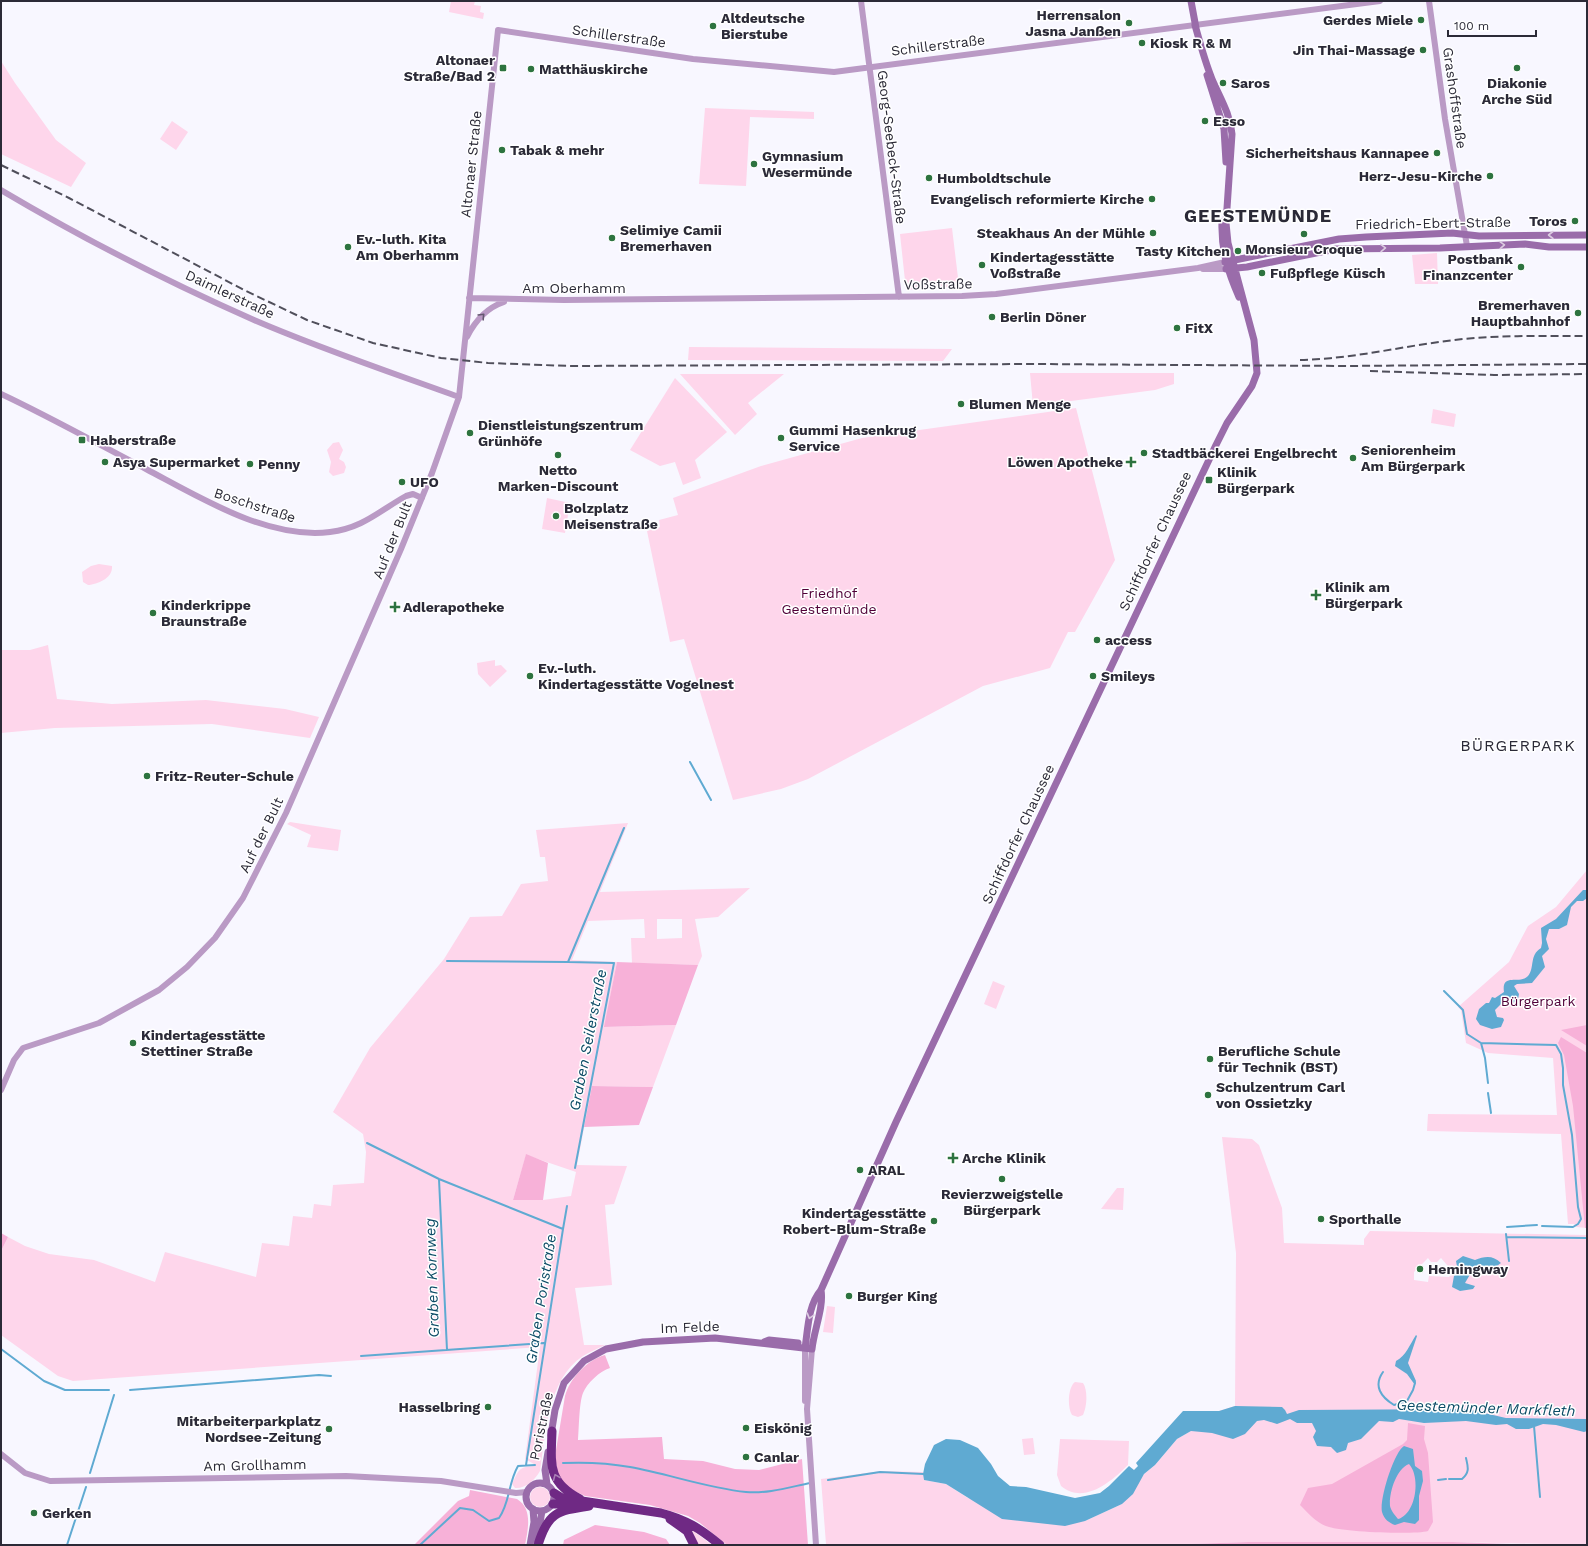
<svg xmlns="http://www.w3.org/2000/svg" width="1588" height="1546" viewBox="0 0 1588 1546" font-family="'Work Sans',sans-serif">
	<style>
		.green { fill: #fed6eb; fill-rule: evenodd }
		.forest { fill: #f7b1d8 }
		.water { fill: #5faad2; fill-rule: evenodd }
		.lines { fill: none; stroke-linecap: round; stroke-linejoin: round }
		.stream { stroke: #5faad2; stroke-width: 2 }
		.tertiary { stroke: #ba9ac5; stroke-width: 6 }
		.secondary { stroke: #9a6caa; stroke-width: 7 }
		.motorway { stroke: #6f2984; stroke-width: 9 }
		.rail { stroke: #504f5b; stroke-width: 2; stroke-dasharray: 8 4; stroke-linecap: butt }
		.oneway { stroke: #dccce1 }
		.oneway2 { stroke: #645770 }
		.oneway3 { stroke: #a97fb5 }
		.poi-dot { fill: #2d733f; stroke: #fff; stroke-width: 1.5 }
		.labels { text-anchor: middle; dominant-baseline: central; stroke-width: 3; stroke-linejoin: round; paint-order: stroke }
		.poi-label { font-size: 14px; font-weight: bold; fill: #2b2a37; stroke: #fff; text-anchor: start }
		.street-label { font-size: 14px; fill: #2b2a37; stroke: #fff }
		.park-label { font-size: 14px; fill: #500038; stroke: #fff }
		.water-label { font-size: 15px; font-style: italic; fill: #0c4b66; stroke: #fff }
		.quarter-label { font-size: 16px; letter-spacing: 1px; fill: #2b2a37; stroke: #fff }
		.district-label { font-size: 18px; font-weight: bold; letter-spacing: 1px; fill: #2b2a37; stroke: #fff }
	</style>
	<rect width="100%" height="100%" fill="#f8f7ff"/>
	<!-- green -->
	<path class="green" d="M451 1H475L474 5 481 6 480 12 484 13 483 19 449 12Z
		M1 61 15 83 56 140 86 163 71 187 1 154Z
		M705 108 814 112V119L750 117 746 186 699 184Z
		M172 121 188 132 176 150 160 139Z
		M952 228 959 286 906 290 900 234Z
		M1437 253 1438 284H1415L1412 255Z
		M689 347 952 349 943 361 688 360Z
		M1030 373H1174V384L1155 390 1033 406Z
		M680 374H784L748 403 757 414 735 435Z
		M675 378 727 432 695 460 701 478 683 485 675 462 660 466 630 450Z
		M1076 408 1115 560 1075 632H1068L1050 668 983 686 808 779 781 789 733 800 684 639 670 642 647 531 660 527 659 520 678 515 673 498 761 466 862 438Z
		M1433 409 1456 414 1454 427 1431 423Z
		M339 442 343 450 339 459 344 462 346 467 344 473 333 476 329 472 331 462 327 450 333 443Z
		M547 498 570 503 565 533 542 529Z
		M99 564 112 566C113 578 98 584 88 585L83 582 82 572 91 566Z
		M48 645 57 699 112 704 206 700 285 709 319 717 310 738 212 724 55 728 1 733V650H30Z
		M495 660V666L501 665 507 671 490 687 478 674 477 663Z
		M290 822 341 830 338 851 307 847 311 835 287 824Z
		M628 823 600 892 750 888 718 917 695 919 702 956 698 965 632 963 631 938H645L644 919 588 921 572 960 617 962 605 1027 676 1025 653 1087 592 1086 577 1165 627 1166 614 1204 605 1205 612 1285 575 1288 584 1345H605C598 1348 590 1352 583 1356 547 1380 546 1433 540 1471 535 1480 525 1489 515 1488L512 1484C519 1470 518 1467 534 1466V1464L525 1459 540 1347 73 1381 58 1376 1 1335V1251L8 1237 25 1246 49 1254 94 1260 155 1282 165 1252 256 1277 262 1243 289 1246 293 1216 312 1218 314 1204 331 1206 333 1185 364 1183 366 1152 363 1134 333 1112 370 1048 444 959 470 917 502 916 521 884 548 881 545 857H540L536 830ZM657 919H682V938L657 939ZM526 1155 576 1172 571 1196 543 1200H513Z
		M1587 870V1228L1576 1227 1574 1224H1568L1561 1134 1427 1131 1428 1114 1557 1115 1553 1058 1488 1053 1466 1043 1461 1010 1458 1007 1509 962 1528 926 1556 907Z
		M993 981 1005 986 996 1009 984 1004Z
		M1222 1137 1252 1139 1259 1145 1282 1208 1284 1243 1364 1245V1239L1370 1231 1587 1235V1545L1453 1542H1248L1161 1545 826 1544 821 1479 881 1471 923 1472 924 1480 946 1484 968 1498 1085 1521 1122 1504 1144 1474 1155 1465 1177 1439 1191 1431 1203 1411H1219L1235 1406 1236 1253ZM1428 1258 1431 1262H1437L1441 1258 1453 1272 1449 1277 1429 1276 1428 1282 1414 1280V1272Z
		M1117 1188H1124L1123 1210 1101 1209Z
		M827 1306 835 1307 833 1333 823 1332Z
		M1075 1382 1083 1383C1088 1390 1087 1407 1083 1415L1078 1417 1072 1415C1067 1407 1068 1387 1075 1382Z
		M1033 1438 1035 1454 1024 1455 1022 1439Z
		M1060 1439 1129 1441 1128 1465C1111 1482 1084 1505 1061 1486L1057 1475Z
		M530 1497a10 10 0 1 1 20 0a10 10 0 1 1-20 0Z
		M692 1530 712 1545H698Z"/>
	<!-- forest -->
	<path class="forest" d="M617 962 698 965 676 1025 604 1027Z
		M1587 1025V1046L1561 1030Z
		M1561 1037 1587 1053V1228H1585L1573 1106 1564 1055 1558 1043Z
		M592 1086 653 1087 639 1125 584 1127Z
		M526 1154 548 1163 543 1200H513Z
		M1 1233 8 1237 1 1251Z
		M605 1355 610 1368C600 1371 587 1383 583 1393 579 1403 579 1429 578 1440L662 1437 664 1459 703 1461 735 1469 759 1470 802 1459 808 1545H727L700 1523 688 1516 650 1505 585 1496 568 1488 558 1476 555 1456 565 1396C570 1378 587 1360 605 1355Z
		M1408 1423 1425 1426 1424 1439 1428 1453 1433 1522 1428 1531C1415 1535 1344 1532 1329 1527 1317 1524 1308 1513 1300 1505L1308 1488 1332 1484 1403 1444 1407 1440Z
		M470 1490 517 1499C533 1509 528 1529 525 1545H414L458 1501 469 1496Z
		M595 1525 644 1532 666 1539 670 1545H563L564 1540Z
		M1248 1542H1453L1539 1545H1161Z"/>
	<!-- water -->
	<path class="water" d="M1583 890H1587V898L1583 901H1577L1571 907 1567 925 1559 929H1549L1546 939 1549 949 1542 956 1545 967 1532 983 1517 984 1514 986 1519 994 1518 999 1512 1004 1503 1002 1495 1010 1497 1017 1503 1018 1504 1020 1501 1027 1492 1029 1480 1025 1476 1019 1479 1009 1486 1003H1489L1492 997 1495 998 1504 992C1501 972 1520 985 1528 976 1535 968 1529 955 1541 948L1542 943 1541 928 1556 919Z
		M1463 1256 1475 1260C1485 1256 1493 1255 1501 1263L1491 1270 1472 1271 1465 1283 1475 1286 1473 1289 1460 1291 1452 1287 1454 1276 1458 1272 1456 1261Z
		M1416 1335 1417 1336 1408 1363 1416 1381 1415 1385 1407 1374 1395 1366 1396 1361C1406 1356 1410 1344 1416 1335Z
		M1235 1406 1282 1407 1285 1410 1287 1414 1299 1410 1467 1409 1506 1418 1587 1419V1431L1584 1432 1556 1425 1543 1424 1529 1429H1516L1507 1424 1496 1425 1466 1421 1424 1423 1399 1419 1393 1422 1379 1421 1361 1439 1348 1443 1346 1450 1337 1453 1331 1447 1317 1446 1313 1437 1316 1431 1312 1423H1297L1290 1419 1277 1424 1264 1420 1257 1421 1245 1434 1233 1439 1212 1433 1191 1431 1177 1439 1155 1465 1144 1474 1133 1494 1122 1504 1085 1521 1065 1526 1002 1519 946 1484 924 1480 923 1474 925 1464 934 1445 946 1439 960 1440 978 1448 991 1464 998 1476 1010 1486 1026 1487 1075 1498 1100 1493 1109 1486 1129 1466 1134 1470 1138 1466 1136 1463 1183 1411H1219Z
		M1404 1446 1413 1449 1415 1466 1422 1471 1423 1481 1419 1496V1520L1415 1524 1404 1522 1395 1525C1389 1523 1384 1519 1382 1512 1379 1500 1394 1452 1404 1446ZM1409 1464C1421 1477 1416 1514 1398 1519 1395 1515 1391 1511 1390 1506 1389 1493 1396 1469 1409 1464Z"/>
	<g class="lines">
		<!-- stream -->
		<path class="stream" d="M690 762 711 800
			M447 961 568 962
			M1444 991 1463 1010 1467 1034 1481 1043 1556 1045 1561 1054 1563 1068V1085L1572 1135 1578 1207 1581 1219 1578 1224 1573 1227 1542 1226
			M1481 1043 1485 1058 1488 1083
			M1488 1093 1491 1113
			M367 1143 439 1179 563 1229 526 1465
			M575 1168 614 963 568 962 624 828
			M439 1179 447 1350
			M1507 1227 1537 1225
			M563 1229 567 1206
			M1506 1234 1509 1261
			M1507 1237 1587 1238
			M1 1349 44 1381 65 1390H109
			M361 1356 544 1343
			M1383 1372C1373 1386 1381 1397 1394 1405L1407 1401 1413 1390 1415 1383
			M130 1390 319 1375 331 1376
			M1534 1426 1540 1497
			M563 1463C586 1462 608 1463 630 1467 669 1474 707 1488 746 1492 767 1494 790 1487 810 1483
			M90 1473 114 1395
			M1449 1479H1462C1470 1472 1468 1467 1466 1458
			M828 1480 880 1472 924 1474
			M1438 1480 1446 1479
			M67 1545 86 1487
			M420 1545 460 1508 473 1510 489 1521 499 1518C510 1503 508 1483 518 1466L535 1465"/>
		<!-- tertiary -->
		<path class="tertiary" d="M861 1 899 297
			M1429 1 1445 119 1467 246
			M1 190C82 238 168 282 254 320 321 349 390 372 459 397
			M1203 269H1226
			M469 298 564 300 962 296 996 294 1198 268 1225 262
			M467 337C475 321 486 308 504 302
			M1 394C50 417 98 444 146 469 199 497 268 540 330 532 363 528 379 511 406 496L413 494 422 498
			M1 1090 14 1060 23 1048 99 1023 159 990 187 967 215 938 243 898 286 813 401 549 432 473 459 397 498 30 693 59 834 72 1380 1
			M805 1348V1401
			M812 1349 807 1409 816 1545
			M1 1454 25 1473 50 1481 346 1476 441 1481 516 1493 527 1492"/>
		<!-- secondary -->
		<path class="secondary" d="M1191 1 1196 28
			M1207 75 1224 129 1226 162
			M1222 222C1221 250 1228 272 1239 297
			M1225 262 1339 239 1366 237 1452 233 1479 236 1587 235
			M1226 269 1247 267 1336 249 1440 248 1525 244 1549 247H1587
			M764 1342 769 1340 798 1343
			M805 1348C808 1329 808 1305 821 1290L896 1122 1216 445 1227 423 1252 386 1257 373 1254 340 1228 243 1226 223 1232 134C1230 113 1220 98 1212 79 1205 62 1200 43 1195 25
			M551 1435 555 1410 564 1383 584 1361 606 1349 643 1342 715 1338 812 1349C814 1330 824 1307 821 1290
			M526 1497a14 14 0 1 1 28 0a14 14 0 1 1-28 0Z
			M547 1484 545 1470 548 1452
			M537 1540 542 1511
			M530 1545 534 1522 533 1509"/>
		<!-- motorway -->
		<path class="motorway" d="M552 1431C551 1464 547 1482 580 1499
			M554 1493 562 1498 661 1513C685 1519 701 1529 720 1545
			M553 1504H572
			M670 1519 687 1531 694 1545
			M538 1545C548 1512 557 1511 589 1506"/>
		<!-- rail -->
		<path class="rail" d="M1 165 69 198 246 291 307 320 373 343 441 358 488 363 570 366 1031 364 1347 366 1587 364
			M1300 360C1352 359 1403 346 1454 340 1498 335 1543 336 1587 336
			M1370 371 1494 375 1587 374"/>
	</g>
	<!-- one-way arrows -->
	<defs><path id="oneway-chevron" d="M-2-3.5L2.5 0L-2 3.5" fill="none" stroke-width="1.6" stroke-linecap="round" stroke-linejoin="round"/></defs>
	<g class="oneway">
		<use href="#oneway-chevron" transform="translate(1551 235) rotate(-180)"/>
		<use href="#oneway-chevron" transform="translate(1502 245) rotate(-3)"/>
		<use href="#oneway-chevron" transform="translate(1383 248) rotate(-1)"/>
		<use href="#oneway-chevron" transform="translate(810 1316) rotate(106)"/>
	</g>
	<use class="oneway2" href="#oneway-chevron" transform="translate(482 316) rotate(-46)"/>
	<use class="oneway3" href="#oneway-chevron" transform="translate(556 1477) rotate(-112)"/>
	<!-- markers -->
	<g class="poi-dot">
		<circle cx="1421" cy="20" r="4"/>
		<circle cx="1129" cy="23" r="4"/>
		<circle cx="713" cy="26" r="4"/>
		<circle cx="1142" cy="43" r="4"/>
		<circle cx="1423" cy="50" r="4"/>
		<rect x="499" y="64" width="8" height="8" rx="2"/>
		<circle cx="1517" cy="68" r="4"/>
		<circle cx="531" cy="69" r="4"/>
		<circle cx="1223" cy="83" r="4"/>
		<circle cx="1205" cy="121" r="4"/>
		<circle cx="502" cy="150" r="4"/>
		<circle cx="1437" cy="153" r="4"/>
		<circle cx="754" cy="164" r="4"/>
		<circle cx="1490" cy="176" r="4"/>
		<circle cx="929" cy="178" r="4"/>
		<circle cx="1152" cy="199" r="4"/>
		<circle cx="1575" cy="221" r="4"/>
		<circle cx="1153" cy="233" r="4"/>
		<circle cx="1304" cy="234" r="4"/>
		<circle cx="612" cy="238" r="4"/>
		<circle cx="348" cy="247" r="4"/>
		<circle cx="1238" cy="251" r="4"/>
		<circle cx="982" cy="265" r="4"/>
		<circle cx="1521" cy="267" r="4"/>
		<circle cx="1262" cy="273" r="4"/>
		<circle cx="1578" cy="313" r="4"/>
		<circle cx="992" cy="317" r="4"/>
		<circle cx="1177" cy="328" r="4"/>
		<circle cx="961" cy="404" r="4"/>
		<circle cx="470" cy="433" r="4"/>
		<circle cx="781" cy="438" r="4"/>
		<rect x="78" y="436" width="8" height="8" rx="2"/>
		<circle cx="1144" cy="453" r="4"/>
		<circle cx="558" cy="455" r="4"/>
		<circle cx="1353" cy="458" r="4"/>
		<circle cx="105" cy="462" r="4"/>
		<path d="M1129 456h4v4h4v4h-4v4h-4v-4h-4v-4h4z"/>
		<circle cx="250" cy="464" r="4"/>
		<rect x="1205" y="476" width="8" height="8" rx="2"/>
		<circle cx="402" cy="482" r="4"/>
		<circle cx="556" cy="516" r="4"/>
		<path d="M1314 589h4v4h4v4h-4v4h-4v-4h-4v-4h4z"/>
		<path d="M393 601h4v4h4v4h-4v4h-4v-4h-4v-4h4z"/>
		<circle cx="153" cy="613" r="4"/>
		<circle cx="1097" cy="640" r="4"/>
		<circle cx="530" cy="676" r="4"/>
		<circle cx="1093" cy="676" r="4"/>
		<circle cx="147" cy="776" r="4"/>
		<circle cx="133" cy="1043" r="4"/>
		<circle cx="1210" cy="1059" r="4"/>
		<circle cx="1208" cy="1095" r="4"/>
		<path d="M951 1152h4v4h4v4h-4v4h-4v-4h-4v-4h4z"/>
		<circle cx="860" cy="1170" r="4"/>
		<circle cx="1002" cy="1179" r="4"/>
		<circle cx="1321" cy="1219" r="4"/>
		<circle cx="934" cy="1221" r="4"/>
		<circle cx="1420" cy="1269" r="4"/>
		<circle cx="849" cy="1296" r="4"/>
		<circle cx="488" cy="1407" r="4"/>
		<circle cx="746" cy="1428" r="4"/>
		<circle cx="329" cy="1429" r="4"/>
		<circle cx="746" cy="1457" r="4"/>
		<circle cx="34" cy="1513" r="4"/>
	</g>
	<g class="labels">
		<!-- poi labels -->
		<g class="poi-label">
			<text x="1121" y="15" text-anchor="end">Herrensalon<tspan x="1121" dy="16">Jasna Janßen</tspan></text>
			<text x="721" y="18">Altdeutsche<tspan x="721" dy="16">Bierstube</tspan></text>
			<text x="1413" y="20" text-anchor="end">Gerdes Miele</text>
			<text x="1150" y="43">Kiosk R &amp; M</text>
			<text x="1415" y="50" text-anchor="end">Jin Thai-Massage</text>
			<text x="495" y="60" text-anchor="end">Altonaer<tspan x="495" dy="16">Straße/Bad 2</tspan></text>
			<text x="539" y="69">Matthäuskirche</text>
			<text x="1231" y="83">Saros</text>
			<text x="1517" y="83" text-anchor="middle">Diakonie<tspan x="1517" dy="16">Arche Süd</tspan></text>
			<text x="1213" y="121">Esso</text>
			<text x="510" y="150">Tabak &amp; mehr</text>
			<text x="1429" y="153" text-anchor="end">Sicherheitshaus Kannapee</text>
			<text x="762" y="156">Gymnasium<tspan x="762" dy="16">Wesermünde</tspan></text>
			<text x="1482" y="176" text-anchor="end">Herz-Jesu-Kirche</text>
			<text x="937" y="178">Humboldtschule</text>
			<text x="1144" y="199" text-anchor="end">Evangelisch reformierte Kirche</text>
			<text x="1567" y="221" text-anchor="end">Toros</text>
			<text x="620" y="230">Selimiye Camii<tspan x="620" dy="16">Bremerhaven</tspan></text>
			<text x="1145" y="233" text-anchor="end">Steakhaus An der Mühle</text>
			<text x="356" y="239">Ev.-luth. Kita<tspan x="356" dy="16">Am Oberhamm</tspan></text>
			<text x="1304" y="249" text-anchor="middle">Monsieur Croque</text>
			<text x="1230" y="251" text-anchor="end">Tasty Kitchen</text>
			<text x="990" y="257">Kindertagesstätte<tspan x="990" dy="16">Voßstraße</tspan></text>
			<text x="1513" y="259" text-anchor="end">Postbank<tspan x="1513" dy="16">Finanzcenter</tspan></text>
			<text x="1270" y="273">Fußpflege Küsch</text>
			<text x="1570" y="305" text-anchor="end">Bremerhaven<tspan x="1570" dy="16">Hauptbahnhof</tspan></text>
			<text x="1000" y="317">Berlin Döner</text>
			<text x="1185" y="328">FitX</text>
			<text x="969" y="404">Blumen Menge</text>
			<text x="478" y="425">Dienstleistungszentrum<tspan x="478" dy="16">Grünhöfe</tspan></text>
			<text x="789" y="430">Gummi Hasenkrug<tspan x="789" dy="16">Service</tspan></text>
			<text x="90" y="440">Haberstraße</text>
			<text x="1361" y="450">Seniorenheim<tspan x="1361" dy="16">Am Bürgerpark</tspan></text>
			<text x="1152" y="453">Stadtbäckerei Engelbrecht</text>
			<text x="113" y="462">Asya Supermarket</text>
			<text x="1123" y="462" text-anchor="end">Löwen Apotheke</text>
			<text x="258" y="464">Penny</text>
			<text x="558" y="470" text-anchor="middle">Netto<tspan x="558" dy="16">Marken-Discount</tspan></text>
			<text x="1217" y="472">Klinik<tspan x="1217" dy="16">Bürgerpark</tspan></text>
			<text x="410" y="482">UFO</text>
			<text x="564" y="508">Bolzplatz<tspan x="564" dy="16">Meisenstraße</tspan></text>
			<text x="1325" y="587">Klinik am<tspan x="1325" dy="16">Bürgerpark</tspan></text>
			<text x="161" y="605">Kinderkrippe<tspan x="161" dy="16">Braunstraße</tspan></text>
			<text x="403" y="607">Adlerapotheke</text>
			<text x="1105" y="640">access</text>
			<text x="538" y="668">Ev.-luth.<tspan x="538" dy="16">Kindertagesstätte Vogelnest</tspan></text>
			<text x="1101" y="676">Smileys</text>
			<text x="155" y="776">Fritz-Reuter-Schule</text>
			<text x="141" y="1035">Kindertagesstätte<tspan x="141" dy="16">Stettiner Straße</tspan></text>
			<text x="1218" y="1051">Berufliche Schule<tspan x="1218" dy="16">für Technik (BST)</tspan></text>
			<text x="1216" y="1087">Schulzentrum Carl<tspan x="1216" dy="16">von Ossietzky</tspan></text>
			<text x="962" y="1158">Arche Klinik</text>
			<text x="868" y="1170">ARAL</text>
			<text x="1002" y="1194" text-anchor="middle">Revierzweigstelle<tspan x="1002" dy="16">Bürgerpark</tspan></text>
			<text x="926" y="1213" text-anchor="end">Kindertagesstätte<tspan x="926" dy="16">Robert-Blum-Straße</tspan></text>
			<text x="1329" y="1219">Sporthalle</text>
			<text x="1428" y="1269">Hemingway</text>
			<text x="857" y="1296">Burger King</text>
			<text x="480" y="1407" text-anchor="end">Hasselbring</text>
			<text x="321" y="1421" text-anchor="end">Mitarbeiterparkplatz<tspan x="321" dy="16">Nordsee-Zeitung</tspan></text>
			<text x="754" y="1428">Eiskönig</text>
			<text x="754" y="1457">Canlar</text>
			<text x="42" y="1513">Gerken</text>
		</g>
		<!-- street labels -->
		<g class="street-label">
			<text transform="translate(619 36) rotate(8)">Schillerstraße</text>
			<text transform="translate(938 45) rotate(-7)">Schillerstraße</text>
			<text transform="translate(1455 98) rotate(82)">Grashoffstraße</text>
			<text transform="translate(892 147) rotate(83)">Georg-Seebeck-Straße</text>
			<text transform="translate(471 164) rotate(-84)">Altonaer Straße</text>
			<text transform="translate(1433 223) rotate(-1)">Friedrich-Ebert-Straße</text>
			<text transform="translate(938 284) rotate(-1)">Voßstraße</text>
			<text x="574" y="288">Am Oberhamm</text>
			<text transform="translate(230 294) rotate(25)">Daimlerstraße</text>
			<text transform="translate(255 505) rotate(18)">Boschstraße</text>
			<text transform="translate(392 540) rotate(-68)">Auf der Bult</text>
			<text transform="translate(1155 541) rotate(-65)">Schiffdorfer Chaussee</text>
			<text transform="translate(1018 834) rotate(-65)">Schiffdorfer Chaussee</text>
			<text transform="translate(261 835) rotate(-64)">Auf der Bult</text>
			<text transform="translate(690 1327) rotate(-2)">Im Felde</text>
			<text transform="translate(541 1426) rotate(-78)">Poristraße</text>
			<text transform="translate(255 1465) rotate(-1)">Am Grollhamm</text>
		</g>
		<!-- park labels -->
		<g class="park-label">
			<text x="829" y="593">Friedhof<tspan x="829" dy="16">Geestemünde</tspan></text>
			<text x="1538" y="1001">Bürgerpark</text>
		</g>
		<!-- water labels -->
		<g class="water-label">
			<text transform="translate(588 1040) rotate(-79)">Graben Seilerstraße</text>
			<text transform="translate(432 1278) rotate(-92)">Graben Kornweg</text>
			<text transform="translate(541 1299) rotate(-81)">Graben Poristraße</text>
			<text transform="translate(1486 1408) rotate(2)">Geestemünder Markfleth</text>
		</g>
		<!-- quarter labels -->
		<g class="quarter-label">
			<text x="1518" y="745">BÜRGERPARK</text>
		</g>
		<!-- district labels -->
		<g class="district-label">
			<text x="1258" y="215">GEESTEMÜNDE</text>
		</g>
	</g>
	<!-- border -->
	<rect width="1588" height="1546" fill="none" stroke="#2b2a37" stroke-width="4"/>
	<!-- scale -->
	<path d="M1448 30v6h88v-6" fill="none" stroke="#2b2a37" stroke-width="2"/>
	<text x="1454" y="30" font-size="12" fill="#2b2a37" stroke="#ffffff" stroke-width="3" paint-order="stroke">100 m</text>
</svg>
